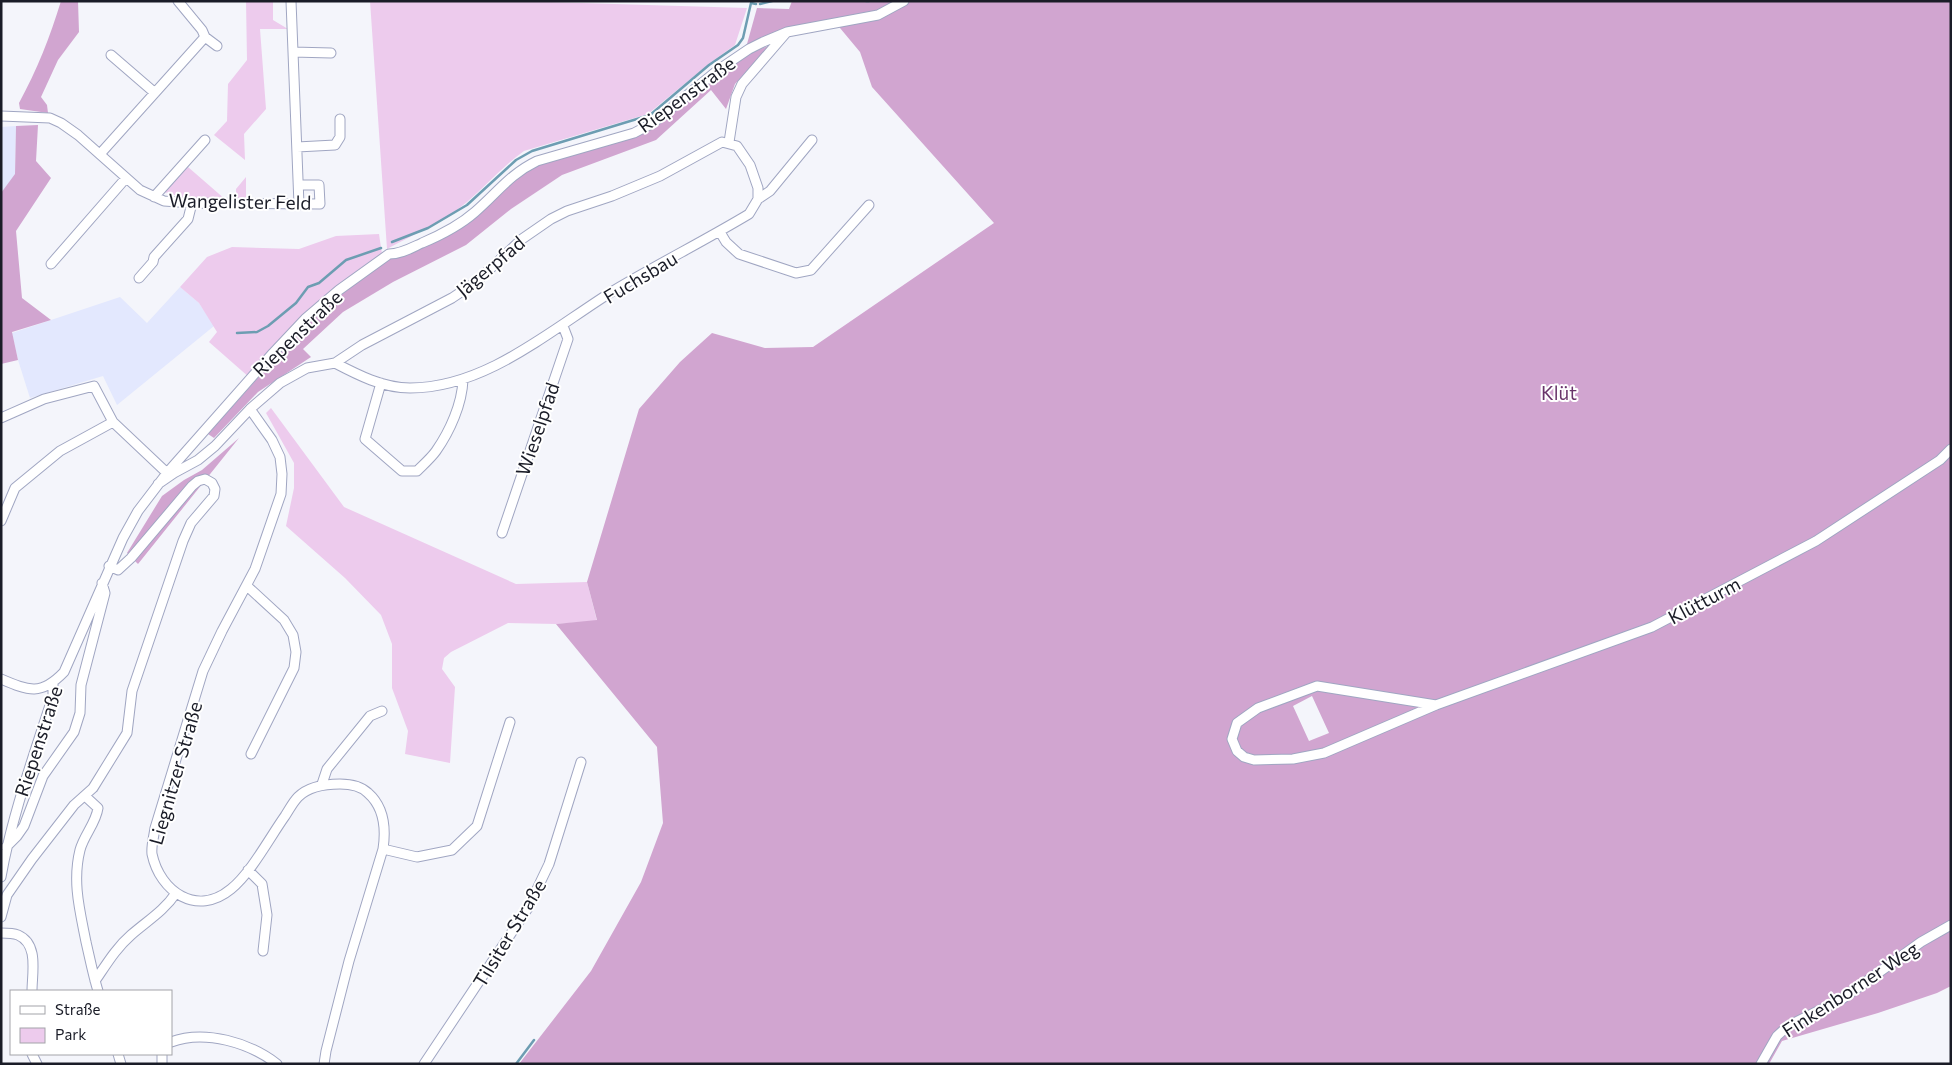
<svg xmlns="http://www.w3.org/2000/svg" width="1952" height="1065" viewBox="0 0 1952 1065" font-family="Commissioner,sans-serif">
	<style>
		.built { fill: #e3e8fe }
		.green { fill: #edcbed }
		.forest { fill: #d1a5d0; fill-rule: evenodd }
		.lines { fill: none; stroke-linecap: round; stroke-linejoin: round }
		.stream { stroke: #6d9db2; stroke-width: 2.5 }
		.minor-casing { stroke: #a0a6c2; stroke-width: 11 }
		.minor { stroke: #fff; stroke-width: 9 }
		.labels { text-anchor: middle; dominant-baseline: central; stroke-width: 4; stroke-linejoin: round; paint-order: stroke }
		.street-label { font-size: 19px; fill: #1a1c27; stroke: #fff }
		.park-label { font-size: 19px; fill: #69346a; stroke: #fff }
	</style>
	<rect width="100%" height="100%" fill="#f4f5fb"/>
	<!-- built -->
	<path class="built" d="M16 126 15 175 1 193V127Z
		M180 287 199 303 214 326 117 405 103 376 30 398 18 360 12 333 120 297 147 323Z"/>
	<!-- green -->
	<path class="green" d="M246 1 273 2V20L288 29H260L266 109 244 134 245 160 214 135 227 121 228 84 247 60Z
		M370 1H515L747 8 735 45 710 63 648 114 524 151C503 166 487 185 467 202 443 222 414 234 387 249Z
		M188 167 226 200H192L164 192Z
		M246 177V198H236V189Z
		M379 234 382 254 339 290 250 378 209 342 217 332 199 303 180 287 207 257 232 247 299 249 336 236Z
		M271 408 344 507 516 584 587 582 597 621 556 624 508 623 451 652 444 658 442 669 455 687 450 763 405 754 408 731 392 688V644L381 615 345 578 286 526 294 488V463L266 413Z"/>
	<!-- forest -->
	<path class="forest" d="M61 1H78L79 32 58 60 41 97 47 105 48 113 20 109 19 103C37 70 50 37 61 1Z
		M792 1H1951V986L1937 993 1878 1013 1782 1041 1769 1064H519L591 971 641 882 663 823 657 747 556 624 597 620 587 582 639 409 680 362 712 333 765 348 813 347 994 223 872 87 860 52 835 22 787 32 749 49 747 44 757 8 789 9ZM1312 696 1329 733 1309 741 1293 706Z
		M772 44 735 84 726 109 711 90 656 140 562 175 511 209 466 245 393 282 343 312 303 349 311 357 258 392 214 438 208 434 303 327 340 293 389 259 404 256 444 238 464 226 479 213 504 187 537 164 635 137 654 128 723 71 752 53Z
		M38 125 36 161 51 178 16 231 22 298 51 320 12 332 18 360 1 364V193L15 174 16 126Z
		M239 438 138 564 127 553 162 496 184 480 202 470Z"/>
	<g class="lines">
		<!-- stream -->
		<path class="stream" d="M866 1H869
			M760 4 772 1
			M392 242 428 228 467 205 516 160 532 151 650 115 709 65 738 45 743 38 751 3 756 4
			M237 333 257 332 268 326 296 303 308 287 319 283 346 260 381 248
			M516 1064 534 1040"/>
		<!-- minor casing -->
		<g class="minor-casing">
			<path id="minor" d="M178 1 202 30 205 37
				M291 1 299 205
				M293 52 331 53
				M111 55 155 93
				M1 116 50 118 61 123 78 135 140 190 164 201 192 203 320 204 319 185H299
				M729 142 736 97 742 84 786 33
				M297 147 335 145 340 137V119
				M100 154 205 37 217 46
				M154 197 205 140
				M758 199 770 191 812 140
				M720 232 726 242 739 254 796 273 811 270 869 205
				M51 264 126 178
				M139 278 153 262 154 257 188 219 192 203
				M381 383 365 439 402 471H417C423 465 431 458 436 451 450 431 462 404 463 380
				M250 409 272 440 280 457 282 474 281 494 255 569 222 631 203 671 155 828C154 836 151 846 152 854 160 892 197 917 231 889 251 873 270 837 285 816 289 810 293 802 298 797 309 786 325 784 340 784 349 784 361 786 368 793 384 807 386 829 383 849L349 961 326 1051 324 1064
				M1 418 44 399 94 386 113 422 167 473
				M158 484 174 473 198 460 215 446 250 409 280 383 307 368 335 363 362 345 452 298 476 282 522 239 551 219 567 211 612 196 660 176 722 142 737 146 750 165 758 188V199L749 214C704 241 658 264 613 291 552 329 486 388 410 388 383 388 358 375 335 363
				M1 521 15 488 60 451 113 422
				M502 533 568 339 563 326
				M247 586 284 620 293 635 296 652 294 668 251 754
				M1 679C29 691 41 696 64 672L123 538 138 511 167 473 273 353 305 319 339 290 389 254C401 254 411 248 422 243 441 235 459 226 475 212 497 193 510 174 537 161L634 133 653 123 718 70 749 49 763 42 787 32 878 15 904 1
				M1436 705 1317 686 1258 708 1237 723 1232 739 1237 751 1244 757 1254 760 1293 759 1324 753 1436 705 1652 627 1816 541 1940 460 1951 449
				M322 784 327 769 370 716 382 711
				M85 796 98 808C96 823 84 835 80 850 72 882 80 911 86 942 90 959 93 975 98 991
				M6 847 17 836 24 826 43 776 74 732 80 713 81 685 105 593 102 583
				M383 849 417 857 452 850 477 826 510 722
				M248 870 262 884 267 915 263 951
				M1 877C12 815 34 755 53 696V684
				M1 917 7 895 32 859 74 805 93 788 127 733 132 691 183 541 191 523 214 496 215 489 212 483 205 479 198 481 192 486 131 558 118 570 109 566
				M1 933C6 933 13 933 18 935 39 944 32 973 32 991
				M95 981C106 965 116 948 131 935 147 921 164 911 176 893
				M171 1042C205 1029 250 1043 277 1064
				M32 1054 37 1064
				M118 1054 121 1064
				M162 1064V1054
				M424 1064 528 908 549 864 581 762
				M1761 1064 1777 1036 1788 1026 1842 999 1921 942 1951 925"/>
		</g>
		<!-- minor -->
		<use href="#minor" class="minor"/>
	</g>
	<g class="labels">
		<!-- street labels -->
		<g class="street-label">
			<text transform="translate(686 94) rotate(-36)">Riepenstraße</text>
			<text transform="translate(240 201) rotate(1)">Wangelister Feld</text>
			<text transform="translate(490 266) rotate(-40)">Jägerpfad</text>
			<text transform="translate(640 277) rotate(-31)">Fuchsbau</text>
			<text transform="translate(297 333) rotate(-44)">Riepenstraße</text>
			<text transform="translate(537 429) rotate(-71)">Wieselpfad</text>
			<text transform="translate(1704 600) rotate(-28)">Klütturm</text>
			<text transform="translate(38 741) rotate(-72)">Riepenstraße</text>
			<text transform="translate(175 773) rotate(-74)">Liegnitzer Straße</text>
			<text transform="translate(509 933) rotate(-59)">Tilsiter Straße</text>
			<text transform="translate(1850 989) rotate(-33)">Finkenborner Weg</text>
		</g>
		<!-- park labels -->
		<g class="park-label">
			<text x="1559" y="392">Klüt</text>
		</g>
	</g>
	<!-- border -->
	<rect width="1952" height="1065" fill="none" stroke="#1a1c27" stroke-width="5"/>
	<!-- legend -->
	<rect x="10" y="990" width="162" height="65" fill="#ffffff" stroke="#a3a4a9"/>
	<rect x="20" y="1006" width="25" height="8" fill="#ffffff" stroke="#a3a4a9"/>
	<text x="55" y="1015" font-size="15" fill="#1a1c27">Straße</text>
	<rect x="20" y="1028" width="25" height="15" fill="#edcbed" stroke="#a3a4a9"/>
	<text x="55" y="1040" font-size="15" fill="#1a1c27">Park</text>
</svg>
